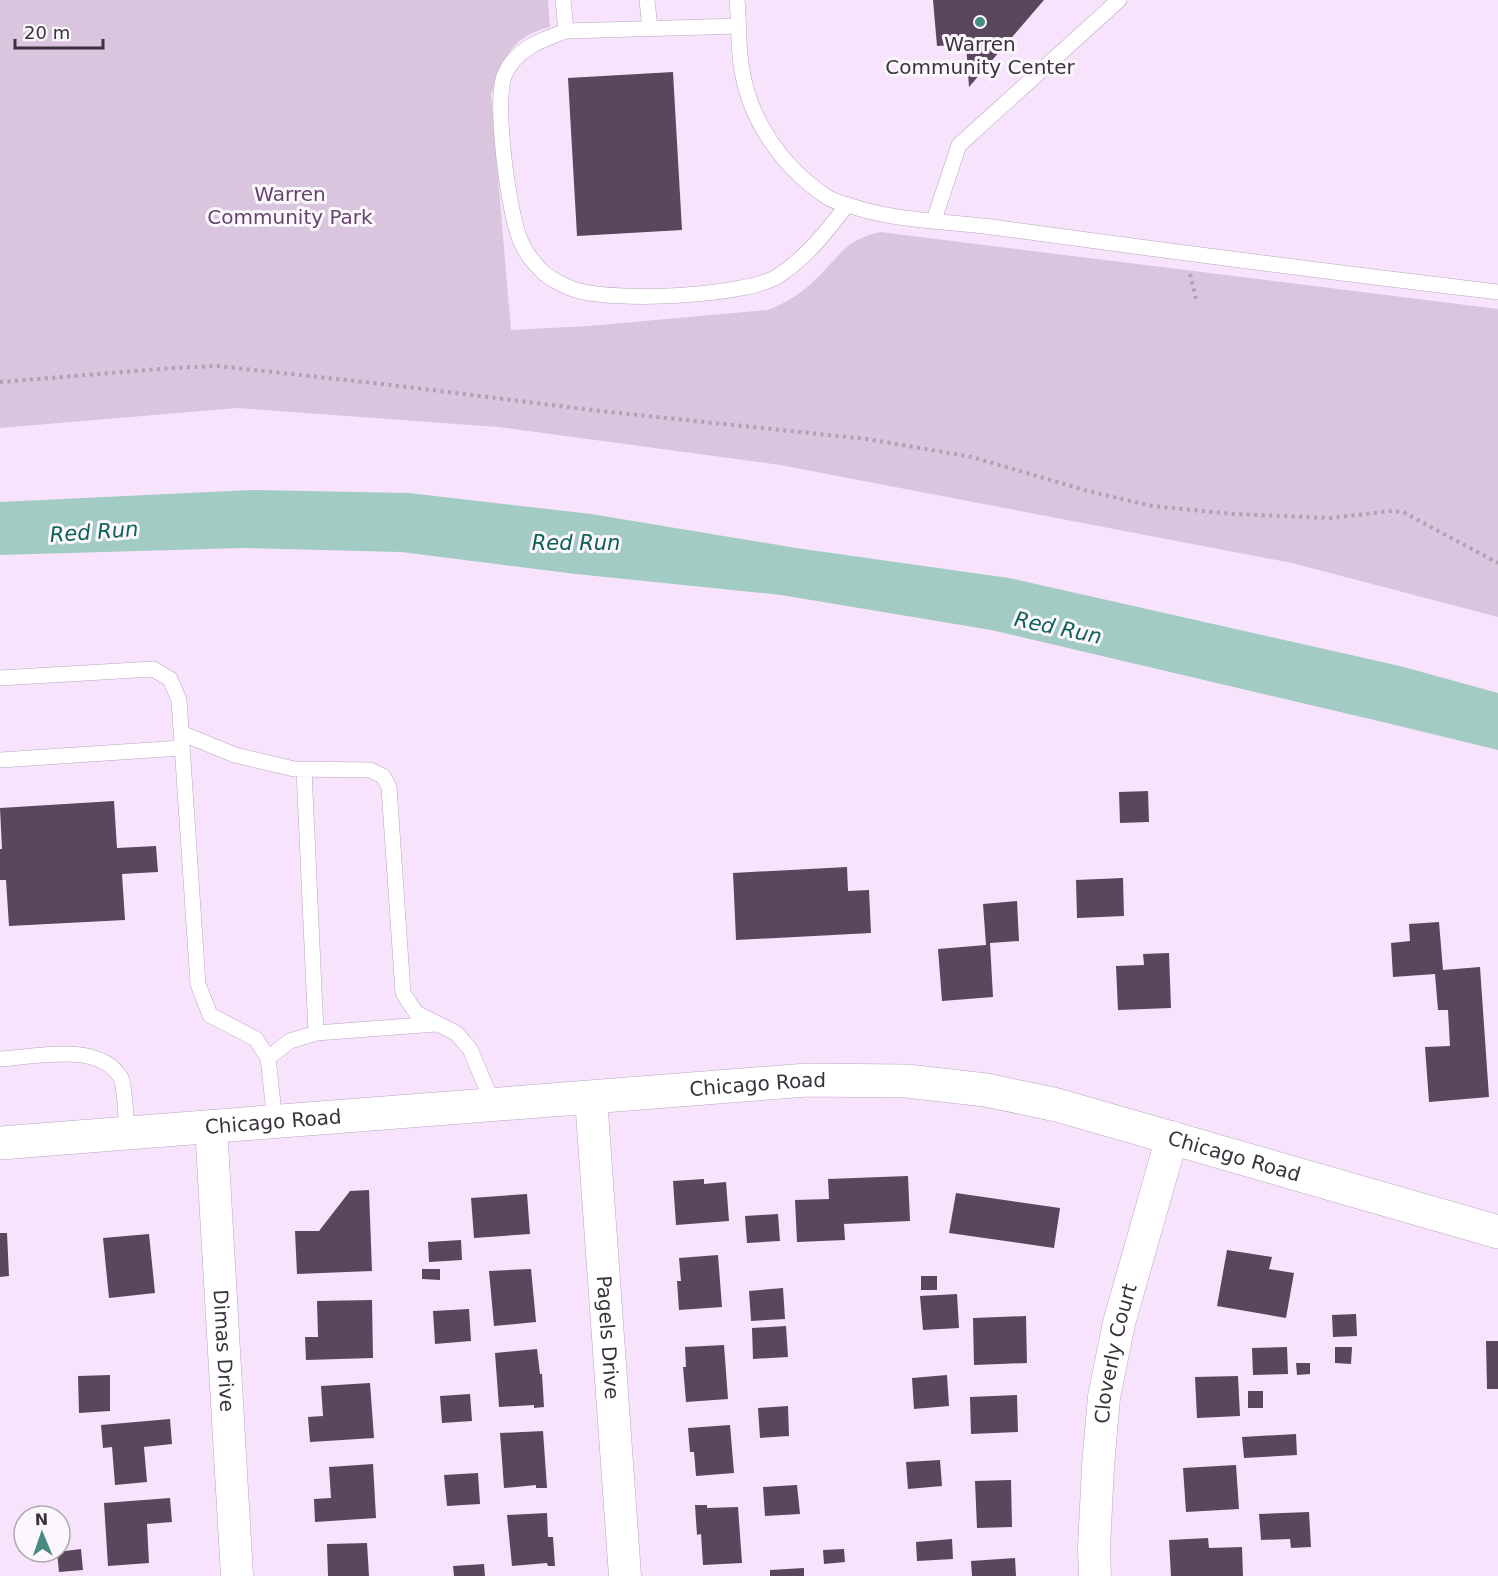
<svg xmlns="http://www.w3.org/2000/svg" width="1498" height="1576" viewBox="0 0 1498 1576" font-family="'DejaVu Sans',sans-serif">
	<style>
		.green { fill: #d9c5de }
		.water { fill: #a2cbc4 }
		.building { fill: #5a475e }
		.lines { fill: none; stroke-linecap: round; stroke-linejoin: round }
		.service-casing { stroke: #b9a5be; stroke-width: 16 }
		.minor-casing { stroke: #b9a5be; stroke-width: 33 }
		.tertiary-casing { stroke: #b9a5be; stroke-width: 34 }
		.path { stroke: #b0a0b4; stroke-width: 4; stroke-dasharray: 3 4.5; stroke-linecap: butt }
		.service { stroke: #fff; stroke-width: 15 }
		.minor { stroke: #fff; stroke-width: 32 }
		.tertiary { stroke: #fff; stroke-width: 33 }
		.poi-dot { fill: #478c82; stroke: #fbf7fc; stroke-width: 2 }
		.labels { text-anchor: middle; dominant-baseline: central; stroke-width: 6; stroke-linejoin: round; paint-order: stroke }
		.poi-label { font-size: 20px; fill: #3a323c; stroke: #fbf7fc }
		.park-label { font-size: 20px; fill: #65456d; stroke: #fbf7fc }
		.street-label { font-size: 20px; fill: #3a323c; stroke: #fbf7fc }
		.water-label { font-size: 21px; font-style: italic; fill: #0e6158; stroke: #fbf7fc }
	</style>
	<rect width="100%" height="100%" fill="#f8e3fd"/>
	<!-- green -->
	<path class="green" d="M0 0H548L550 27C512 36 502 59 491 95L511 330 589 326 768 310C789 302 806 290 821 274 842 252 849 239 880 232L1498 309V617L1292 563 780 465 498 427 237 408 0 428Z"/>
	<!-- water -->
	<path class="water" d="M251 490 409 493 591 514 796 548 1009 578 1400 666 1498 693V750L1387 723 991 630 781 595 576 574 401 552 242 548 0 555V502Z"/>
	<!-- building -->
	<path class="building" d="M933 0H1044L969 87 966 44 937 46Z
		M673 72 682 230 577 236 568 78Z
		M1148 791 1149 822 1120 823 1119 792Z
		M114 801 117 848 156 846 158 872 122 874 125 920 9 926 6 880H0V849H2L0 808Z
		M847 867 848 891 869 890 871 933 736 940 733 873Z
		M1123 878 1124 916 1077 918 1076 880Z
		M1017 901 1019 941 990 943 993 997 942 1001 938 949 986 945 983 904Z
		M1439 922 1443 970 1480 967 1489 1097 1429 1102 1425 1047 1450 1046 1448 1010H1438L1435 974 1393 977 1391 943 1410 941 1409 924Z
		M1169 953 1171 1008 1118 1010 1116 966 1144 965 1143 954Z
		M908 1176 910 1221 844 1224 845 1240 797 1242 795 1200 829 1199 828 1179Z
		M704 1179V1184L726 1182 729 1221 676 1225 673 1181Z
		M369 1190 372 1271 297 1274 295 1231H319L350 1191Z
		M956 1193 1060 1208 1054 1248 949 1233Z
		M527 1194 530 1234 474 1238 471 1198Z
		M778 1214 780 1241 747 1243 745 1216Z
		M0 1233H7L9 1276 0 1277Z
		M149 1234 155 1293 109 1298 103 1238Z
		M461 1240 462 1260 429 1262 428 1242Z
		M1227 1250 1272 1257 1269 1269 1294 1273 1286 1318 1217 1306Z
		M718 1255 722 1307 679 1310 677 1281H681L679 1258Z
		M422 1269H440V1280L422 1279Z
		M531 1269 536 1322 494 1326 489 1271Z
		M921 1276H937V1290H921Z
		M783 1288 785 1319 751 1321 749 1291Z
		M957 1294 959 1328 923 1330 920 1296Z
		M372 1300 373 1358 306 1360 305 1337H318L317 1301Z
		M469 1309 471 1341 435 1344 433 1311Z
		M1356 1314 1357 1336 1333 1337 1332 1315Z
		M1026 1316 1027 1363 974 1365 973 1318Z
		M786 1326 788 1357 753 1359 752 1328Z
		M1486 1341H1498V1389H1487Z
		M724 1345 728 1399 686 1402 683 1367H686L685 1347Z
		M1287 1347 1288 1374 1253 1375 1252 1348Z
		M1335 1347H1352L1351 1364 1335 1363Z
		M537 1349 540 1374H542L544 1407 534 1408V1405L499 1407 495 1353Z
		M1296 1363H1310V1374L1297 1375Z
		M110 1375V1411L79 1413 78 1376Z
		M947 1375 949 1406 914 1409 912 1378Z
		M1238 1376 1240 1416 1197 1418 1195 1377Z
		M370 1383 374 1438 310 1442 308 1417 323 1416 321 1386Z
		M1248 1391H1263V1408H1248Z
		M470 1394 472 1421 442 1423 440 1396Z
		M1017 1395 1018 1432 971 1434 970 1397Z
		M788 1406 789 1436 760 1438 758 1408Z
		M170 1419 172 1444 144 1447 147 1482 115 1485 112 1447 103 1448 101 1425Z
		M730 1425 734 1473 696 1476 694 1452H690L688 1428Z
		M543 1431 547 1488H536V1485L504 1488 500 1433Z
		M1296 1434 1297 1455 1244 1458 1242 1437Z
		M940 1460 942 1486 908 1489 906 1462Z
		M373 1464 376 1518 315 1522 314 1499 331 1498 329 1467Z
		M1236 1465 1239 1509 1186 1512 1183 1468Z
		M478 1473 480 1504 447 1506 444 1475Z
		M1011 1480 1012 1527 977 1528 975 1481Z
		M797 1485 800 1514 765 1516 763 1487Z
		M170 1498 172 1522 147 1524 149 1563 108 1566 104 1503Z
		M695 1505H707V1508L738 1507 742 1563 703 1565 701 1534 697 1535Z
		M1309 1512 1311 1547 1291 1548 1290 1539 1261 1540 1259 1514Z
		M547 1513 548 1537H553L555 1566H548L547 1563 512 1566 507 1515Z
		M1208 1538 1209 1548 1242 1547 1243 1576H1171L1169 1540Z
		M952 1539 953 1559 917 1561 916 1542Z
		M367 1543 369 1576H328L327 1544Z
		M81 1549 83 1570 59 1572 57 1552Z
		M844 1549 845 1562 824 1564 823 1550Z
		M1015 1558 1016 1576H972L971 1561Z
		M484 1564 485 1576H454L453 1566Z
		M804 1568V1576H770V1570Z"/>
	<g class="lines">
		<!-- service casing -->
		<g class="service-casing">
			<path id="service" d="M563 0 566 31 739 26
				M647 0 650 29
				M737 0C739 21 738 43 741 64 748 119 782 167 827 197 833 201 841 203 848 205 893 221 945 221 992 227 1160 250 1329 272 1498 292
				M566 31C541 40 516 49 505 74 493 99 509 220 522 244 526 253 534 263 541 270 548 278 566 287 576 290 614 302 745 297 778 276 806 258 827 231 847 205
				M934 220 959 145 1119 0
				M0 678 153 669 170 679 179 700 198 984 210 1015 256 1039 268 1058 275 1122
				M181 733 235 755 294 769 370 770 383 776 389 787 403 993 416 1013 456 1033 470 1049 494 1106
				M0 760 182 748
				M304 769 316 1033 436 1024
				M268 1058 290 1041 316 1033
				M0 1059C36 1057 99 1041 121 1078 125 1086 126 1121 127 1133"/>
		</g>
		<!-- minor casing -->
		<g class="minor-casing">
			<g id="minor">
				<path id="s1" d="M591 1098 625 1576"/>
				<path id="s2" d="M211 1126 237 1576"/>
				<path id="s3" d="M1095 1576 1094 1548 1098 1466 1104 1397 1119 1323 1172 1137"/>
			</g>
		</g>
		<!-- tertiary casing -->
		<g class="tertiary-casing">
			<g id="tertiary">
				<path id="s4" d="M0 1143 807 1080 906 1081 986 1090 1057 1105 1498 1232"/>
			</g>
		</g>
		<!-- path -->
		<path class="path" d="M1190 274 1197 303
			M0 382 172 368 218 366 391 385 600 411 867 439 972 457 1088 491 1152 506 1233 514 1330 518 1392 511 1403 512 1498 563"/>
		<!-- service -->
		<use href="#service" class="service"/>
		<!-- minor -->
		<use href="#minor" class="minor"/>
		<!-- tertiary -->
		<use href="#tertiary" class="tertiary"/>
	</g>
	<!-- markers -->
	<circle class="poi-dot" cx="980" cy="22" r="6"/>
	<g class="labels">
		<!-- poi labels -->
		<g class="poi-label">
			<text x="980" y="44">Warren<tspan x="980" dy="23">Community Center</tspan></text>
		</g>
		<!-- park labels -->
		<g class="park-label">
			<text x="290" y="194">Warren<tspan x="290" dy="23">Community Park</tspan></text>
		</g>
		<!-- street labels -->
		<g class="street-label">
			<text stroke="none"><textPath href="#s4" startOffset="760">Chicago Road</textPath></text>
			<text stroke="none"><textPath href="#s4" startOffset="274">Chicago Road</textPath></text>
			<text stroke="none"><textPath href="#s4" startOffset="1246">Chicago Road</textPath></text>
			<text stroke="none"><textPath href="#s1" startOffset="240">Pagels Drive</textPath></text>
			<text stroke="none"><textPath href="#s2" startOffset="225">Dimas Drive</textPath></text>
			<text stroke="none"><textPath href="#s3" startOffset="224">Cloverly Court</textPath></text>
		</g>
		<!-- water labels -->
		<g class="water-label">
			<text transform="translate(94 532) rotate(-4)">Red Run</text>
			<text x="576" y="543">Red Run</text>
			<text transform="translate(1058 628) rotate(12)">Red Run</text>
		</g>
	</g>
	<!-- north arrow -->
	<g transform="translate(42 1534) rotate(358)"><circle r="28" fill="#fbf7fc" stroke="#aea8af" stroke-width="1.5"/>
	<path d="M0-4.5L10 22L0 15L-10 22Z" fill="#478c82"/>
	<text y="-9" font-size="16" font-weight="bold" text-anchor="middle" fill="#3a323c">N</text>
	</g>
	<!-- scale -->
	<path d="M15 39v9h88v-9" fill="none" stroke="#3a323c" stroke-width="3"/>
	<text x="24" y="39" font-size="18" fill="#3a323c" stroke="#fbf7fc" stroke-width="4.5" paint-order="stroke">20 m</text>
</svg>
